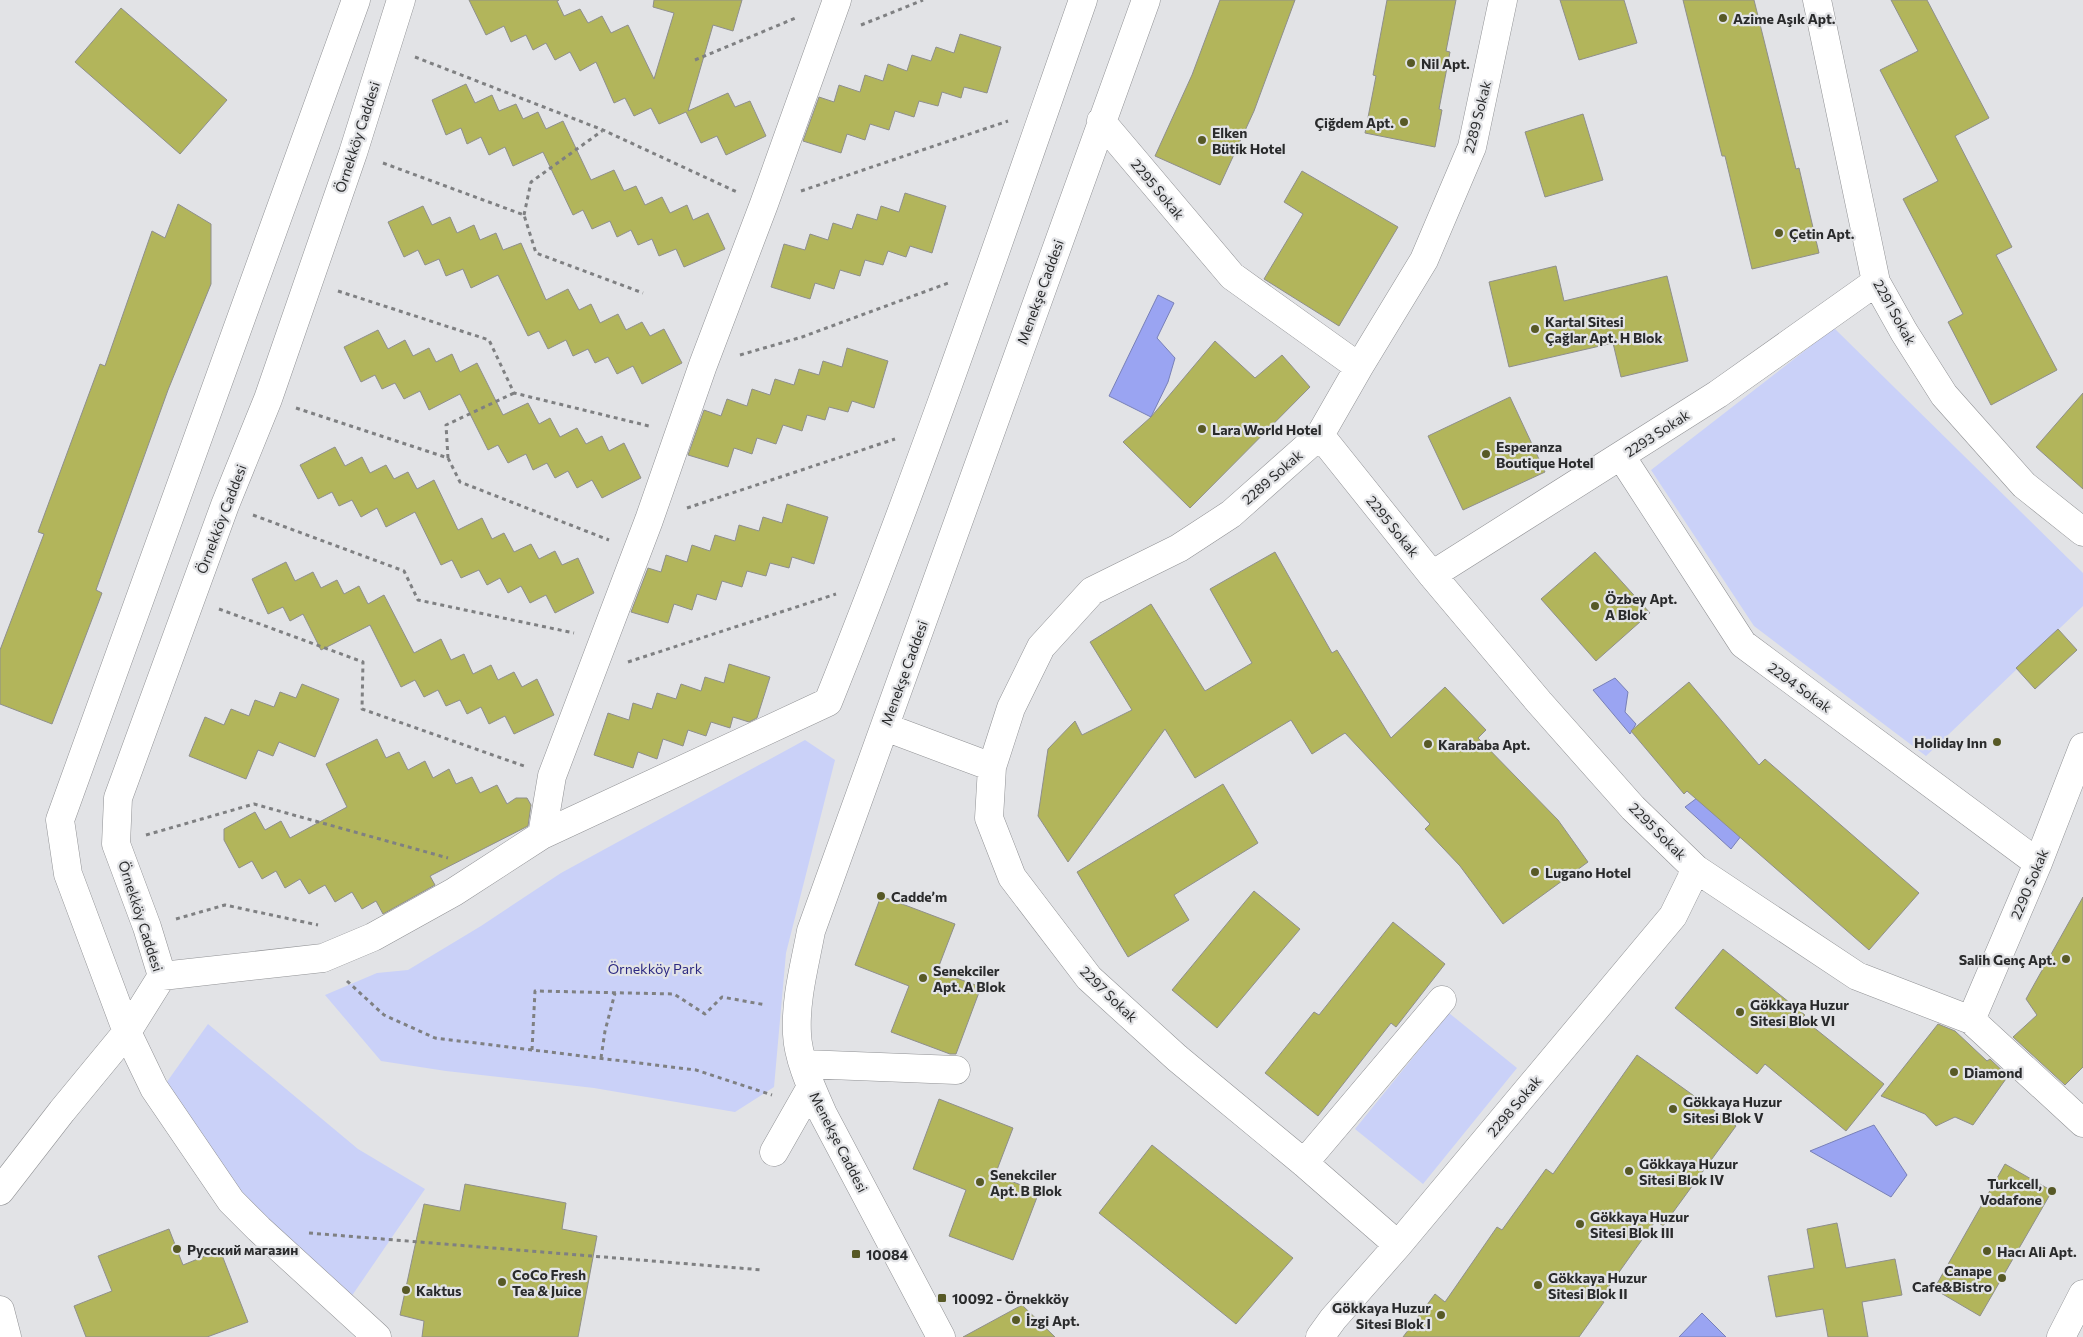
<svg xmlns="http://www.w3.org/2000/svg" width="2083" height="1337" viewBox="0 0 2083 1337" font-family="Commissioner,sans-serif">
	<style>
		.green { fill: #cad1f8 }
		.water { fill: #9aa4f2; stroke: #7880b7 }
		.building { fill: #b2b55b; stroke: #8f8f8c }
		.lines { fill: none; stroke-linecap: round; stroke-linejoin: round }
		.minor-casing { stroke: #919295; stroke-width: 29 }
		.path { stroke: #7f8082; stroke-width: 3; stroke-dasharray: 4 4; stroke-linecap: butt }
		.minor { stroke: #fff; stroke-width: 28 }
		.poi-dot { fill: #575926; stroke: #e2e3e6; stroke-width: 2 }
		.labels { text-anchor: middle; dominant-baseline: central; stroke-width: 4.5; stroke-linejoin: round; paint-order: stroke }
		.poi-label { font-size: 14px; font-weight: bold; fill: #2a2b2c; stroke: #e2e3e6; text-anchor: start }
		.street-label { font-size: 14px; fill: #2a2b2c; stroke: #e2e3e6 }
		.park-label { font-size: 14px; fill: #2d2a82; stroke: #e2e3e6 }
	</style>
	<rect width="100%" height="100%" fill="#e2e3e6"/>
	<!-- green -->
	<path class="green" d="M1834 328 2083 573V606L1926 756 1754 626 1651 470Z
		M805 740 835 760 786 953 774 1087 735 1112 594 1088 446 1071 381 1061 325 995 377 973 408 970 481 926 561 873Z
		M1449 1013 1517 1068 1423 1184 1355 1129Z
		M208 1024 358 1149 425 1189 349 1300 223 1174 164 1086Z"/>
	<!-- water -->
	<path class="water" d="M1158 295 1174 303 1157 338 1175 358 1168 382 1151 417 1109 396Z
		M1615 678 1628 692 1625 712 1636 724 1630 734 1593 690Z
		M1705 792 1748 827 1731 849 1685 807Z
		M1874 1125 1907 1175 1891 1197 1810 1151Z
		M1702 1313 1726 1337H1679Z"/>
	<!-- building -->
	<path class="building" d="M469 0H559L557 1 564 16 580 9 588 23 602 16 611 33 628 25 654 79 674 13 653 7 654 0H742L733 31 713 25 688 111 728 93 735 107 750 101 766 136 726 155 717 136 701 143 686 112 659 124 651 108 634 116 625 98 614 103 596 62 580 71 570 52 555 60 546 43 533 50 526 35 511 42 504 26 486 35Z
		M1220 0H1295L1254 111 1220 185 1155 156 1192 75Z
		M1387 0H1456L1446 51 1450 52 1439 109 1442 110 1435 147 1365 133 1376 76 1373 75Z
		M1560 0H1624L1637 43 1579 60Z
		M1683 0H1754L1796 169 1799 168 1819 253 1752 269 1725 156H1722Z
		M1891 0H1927L1989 118 1955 136 2012 247 1996 255 2057 370 1991 405 1948 322 1963 314 1903 199 1938 181 1880 70 1918 51Z
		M121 8 227 100 180 154 75 62Z
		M960 34 1001 47 987 93 964 87 961 98 942 92 938 106 919 101 914 117 895 111 889 130 870 124 865 140 847 134 841 153 803 141 819 97 834 102 839 85 860 92 865 75 883 81 888 64 907 71 912 55 931 61 936 47 954 53Z
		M466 84 475 103 492 95 499 111 516 104 523 119 538 112 546 129 563 121 591 180 614 170 624 191 636 186 645 205 662 197 670 213 687 205 693 220 708 213 725 249 684 267 676 249 659 256 652 239 638 245 631 230 617 237 610 221 592 229 583 210 573 215 543 152 513 166 505 147 489 155 481 137 467 144 461 128 446 135 432 100Z
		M1583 114 1603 180 1545 197 1525 132Z
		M1302 171 1398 227 1339 326 1264 279 1303 214 1284 202Z
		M905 193 946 206 932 253 910 246 906 257 888 251 883 265 865 260 860 276 840 270 834 289 815 283 810 299 771 287 784 244 805 250 810 234 828 240 833 223 852 229 857 214 877 220 881 206 899 212Z
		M178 204 211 224V284L168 390 96 590 102 593 52 724 0 704V650L44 534 38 532 100 364 105 366 152 231 165 238Z
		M423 206 432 225 450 217 457 233 474 225 480 240 496 233 503 250 521 243 546 300 568 289 579 310 591 304 600 323 618 314 626 330 642 322 650 336 664 329 682 363 642 384 633 366 617 374 608 357 595 363 588 349 573 356 566 340 548 349 539 331 528 336 498 275 471 288 463 269 446 276 439 259 425 265 418 250 404 257 388 222Z
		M1556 266 1564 301 1667 276 1688 361 1621 377 1613 343 1509 367 1489 282Z
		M378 330 388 349 405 340 413 356 429 348 436 362 452 354 460 372 477 363 503 415 528 403 539 424 550 418 560 437 577 428 586 444 602 436 609 451 624 443 641 478 602 498 592 480 577 488 568 471 555 478 547 463 533 470 526 454 508 463 498 445 488 450 460 394 429 410 420 391 404 399 395 383 382 389 375 375 361 382 344 347Z
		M1215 341 1255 378 1282 355 1310 387 1190 508 1123 442 1151 417Z
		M847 348 888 361 874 408 852 401 848 412 829 407 825 420 807 415 802 431 783 425 776 444 757 438 752 454 734 448 728 467 688 455 704 410 721 416 727 399 747 406 752 389 770 395 775 379 794 385 799 369 819 375 823 361 842 367Z
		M2083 393V489L2036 447Z
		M1510 397 1545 472 1463 510 1428 436Z
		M335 447 345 466 362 457 370 473 386 465 394 479 408 472 417 489 434 480 458 530 482 518 492 539 504 533 514 552 531 544 539 559 555 551 562 565 578 558 594 593 555 613 546 595 530 603 521 586 508 593 500 578 487 585 479 570 461 578 452 560 441 565 415 512 386 527 377 508 361 517 352 500 339 506 332 492 318 499 300 465Z
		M787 504 828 517 814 564 792 557 789 568 770 563 766 576 747 571 742 587 722 581 716 600 697 594 692 610 674 604 668 623 631 612 648 568 661 572 666 555 687 562 692 545 710 551 715 535 735 541 739 525 759 531 763 517 782 523Z
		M1275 552 1332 653 1337 650 1391 738 1445 687 1486 730 1478 738 1558 820 1588 862 1503 924 1460 866 1425 829 1430 824 1345 733 1312 754 1291 720 1195 778 1165 729 1068 862 1038 816 1048 749 1075 721 1082 735 1132 710 1090 642 1151 604 1205 691 1252 663 1210 589Z
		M1595 552 1650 613 1596 661 1541 599Z
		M286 562 295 581 313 572 321 588 337 580 344 594 359 586 368 604 384 595 414 653 441 639 451 660 464 654 473 674 491 665 498 680 514 672 522 687 537 679 554 715 514 734 505 716 489 724 481 707 467 714 460 700 446 706 438 690 424 697 415 680 401 687 370 625 321 650 303 614 290 621 283 607 268 614 252 579Z
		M2058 629 2077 650 2035 689 2016 668Z
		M729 664 770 677 757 718 749 722 733 717 730 728 711 722 706 736 688 730 683 746 663 739 657 759 638 752 633 768 594 755 608 713 629 720 633 703 652 709 657 693 676 699 681 684 701 691 705 677 724 683Z
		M1689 682 1759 765 1765 759 1919 893 1869 950 1687 791 1684 794 1631 731Z
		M302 684 339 699 315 757 279 742 273 756 258 750 246 779 189 756 205 717 224 725 231 709 249 716 255 700 274 707 280 692 296 698Z
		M377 739 386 758 399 752 408 770 425 761 433 778 449 769 456 784 472 777 480 793 497 785 507 804 516 798H527L531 805 528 826 430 876 435 885 383 914 376 901 362 909 352 892 335 902 325 885 309 894 300 879 285 888 276 871 262 879 252 861 239 868 224 840V829L255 812 265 830 281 821 290 838 347 807 326 764Z
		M1223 784 1258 843 1174 895 1189 920 1128 957 1077 872Z
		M1254 891 1300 929 1217 1028 1172 990Z
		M881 896 955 924 937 971 981 987 956 1054H950L891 1032 909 986 855 965Z
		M2083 897V1067L2065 1085 2013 1037 2037 1015 2026 999Z
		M1393 922 1445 964 1396 1027 1391 1023 1318 1116 1265 1073 1314 1012 1319 1015Z
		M1723 949 1805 1015 1802 1018 1884 1084 1846 1131 1765 1064 1757 1074 1675 1008Z
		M1938 1024 1955 1031 1987 1061 1990 1059 2008 1076 1973 1125 1955 1117 1936 1126 1925 1114 1881 1096Z
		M1637 1055 1736 1126 1663 1226 1656 1220 1600 1299 1604 1302 1579 1337H1403L1435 1294 1445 1302 1497 1227 1502 1230 1546 1169 1553 1174Z
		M939 1099 1013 1128 995 1175 1039 1192 1013 1260 949 1236 966 1190 913 1169Z
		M1152 1145 1293 1258 1236 1324 1099 1213Z
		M2005 1164 2052 1191 1980 1316 1934 1289Z
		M465 1184 566 1203 562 1229 597 1236 578 1337H422L424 1321 400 1315 424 1204 460 1211Z
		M1837 1223 1846 1268 1895 1259 1902 1295 1862 1302 1868 1337H1828L1823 1309 1776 1317 1768 1276 1814 1268 1807 1229Z
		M169 1229 183 1265 220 1250 248 1322 207 1337H86L74 1306 112 1291 98 1256Z
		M1022 1305 1055 1337H963Z"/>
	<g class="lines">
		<!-- minor casing -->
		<g class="minor-casing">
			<path id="minor" d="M356 0 60 820 68 874 127 1032 154 1088 231 1201 259 1229 377 1337
				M1817 0 1876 282 1904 332 1944 395 2024 485 2083 532
				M1101 121 1232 276 1359 367
				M1320 435 1432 575 1539 702 1633 808 1696 869 1857 976 1971 1020 2083 1123
				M1621 456 1743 644 2038 863
				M1432 575 1718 394 1876 282
				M885 727 992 767 989 818 1012 877 1089 978 1177 1058 1304 1163 1398 1245
				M992 767 1011 708 1041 647 1092 591 1179 548 1231 514 1320 435 1359 367 1424 260 1472 147 1503 0
				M542 835 552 776 649 520 703 365 764 204 837 0
				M162 976 323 958 373 937 454 892 542 835 828 702C921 471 1001 235 1083 0
				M1971 1020 2038 863 2083 747
				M804 1064 956 1070
				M774 1152 811 1087
				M1304 1163 1442 1000
				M0 1191 62 1111 127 1032 162 976 147 927 116 844 118 798 225 505 268 399 353 153 401 0
				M0 1310 7 1337
				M941 1337 823 1114C813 1091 798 1060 797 1034 795 999 805 964 811 931L1146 0
				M1320 1337 1333 1319 1398 1245 1673 916 1696 869
				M2061 1337 2083 1294"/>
		</g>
		<!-- path -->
		<path class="path" d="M861 25 923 0
			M415 57 603 130 737 192
			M695 60 798 17
			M383 163 524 215 536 253 643 293
			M801 191 1008 121
			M524 215 531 182 602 131
			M338 291 489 340 514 393 649 426
			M740 355 802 337 951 282
			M296 408 448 458 460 482 609 540
			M448 458 446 425 514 393
			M687 508 895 439
			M253 515 404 571 418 600 574 633
			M219 609 363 662 362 709 524 766
			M628 662 836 594
			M146 835 254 804 448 858
			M176 919 225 905 318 925
			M347 981 384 1015 435 1038 696 1070 772 1095
			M532 1050 535 991 674 994 705 1014 722 997 766 1005
			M601 1058 605 1031 615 993
			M309 1233 763 1270"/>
		<!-- minor -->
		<use href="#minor" class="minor"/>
	</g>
	<!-- markers -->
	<g class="poi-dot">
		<circle cx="1723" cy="18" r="5"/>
		<circle cx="1411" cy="63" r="5"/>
		<circle cx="1404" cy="122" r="5"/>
		<circle cx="1202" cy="140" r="5"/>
		<circle cx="1779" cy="233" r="5"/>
		<circle cx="1535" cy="329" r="5"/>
		<circle cx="1202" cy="429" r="5"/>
		<circle cx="1486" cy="454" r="5"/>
		<circle cx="1595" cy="606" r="5"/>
		<circle cx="1997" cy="742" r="5"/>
		<circle cx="1428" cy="744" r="5"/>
		<circle cx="1535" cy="872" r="5"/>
		<circle cx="881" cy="896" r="5"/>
		<circle cx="2066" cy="959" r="5"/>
		<circle cx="923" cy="978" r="5"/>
		<circle cx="1740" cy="1012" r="5"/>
		<circle cx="1954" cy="1072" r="5"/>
		<circle cx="1673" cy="1109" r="5"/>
		<circle cx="1629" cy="1171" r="5"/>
		<circle cx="980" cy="1182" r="5"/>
		<circle cx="2052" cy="1191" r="5"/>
		<circle cx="1580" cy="1224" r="5"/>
		<circle cx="177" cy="1249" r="5"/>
		<circle cx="1987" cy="1251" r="5"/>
		<rect x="851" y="1249" width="10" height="10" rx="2.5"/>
		<circle cx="2002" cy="1278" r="5"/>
		<circle cx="502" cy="1282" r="5"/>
		<circle cx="1538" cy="1285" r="5"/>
		<circle cx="406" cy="1290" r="5"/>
		<rect x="937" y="1293" width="10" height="10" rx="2.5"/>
		<circle cx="1441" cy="1315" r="5"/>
		<circle cx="1016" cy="1320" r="5"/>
	</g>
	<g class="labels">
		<!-- poi labels -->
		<g class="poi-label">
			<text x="1733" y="18">Azime Aşık Apt.</text>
			<text x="1421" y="63">Nil Apt.</text>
			<text x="1394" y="122" text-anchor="end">Çiğdem Apt.</text>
			<text x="1212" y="132">Elken<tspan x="1212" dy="16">Bütik Hotel</tspan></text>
			<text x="1789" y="233">Çetin Apt.</text>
			<text x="1545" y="321">Kartal Sitesi<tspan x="1545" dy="16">Çağlar Apt. H Blok</tspan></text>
			<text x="1212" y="429">Lara World Hotel</text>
			<text x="1496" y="446">Esperanza<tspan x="1496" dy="16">Boutique Hotel</tspan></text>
			<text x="1605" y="598">Özbey Apt.<tspan x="1605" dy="16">A Blok</tspan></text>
			<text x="1987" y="742" text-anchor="end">Holiday Inn</text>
			<text x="1438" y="744">Karababa Apt.</text>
			<text x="1545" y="872">Lugano Hotel</text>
			<text x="891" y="896">Cadde’m</text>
			<text x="2056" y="959" text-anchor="end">Salih Genç Apt.</text>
			<text x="933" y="970">Senekciler<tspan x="933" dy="16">Apt. A Blok</tspan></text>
			<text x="1750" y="1004">Gökkaya Huzur<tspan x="1750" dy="16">Sitesi Blok VI</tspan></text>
			<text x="1964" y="1072">Diamond</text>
			<text x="1683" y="1101">Gökkaya Huzur<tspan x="1683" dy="16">Sitesi Blok V</tspan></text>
			<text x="1639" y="1163">Gökkaya Huzur<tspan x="1639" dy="16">Sitesi Blok IV</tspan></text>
			<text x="990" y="1174">Senekciler<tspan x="990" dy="16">Apt. B Blok</tspan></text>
			<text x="2042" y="1183" text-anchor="end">Turkcell,<tspan x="2042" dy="16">Vodafone</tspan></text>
			<text x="1590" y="1216">Gökkaya Huzur<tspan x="1590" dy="16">Sitesi Blok III</tspan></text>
			<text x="187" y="1249">Русский магазин</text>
			<text x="1997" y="1251">Hacı Ali Apt.</text>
			<text x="866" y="1254">10084</text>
			<text x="1992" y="1270" text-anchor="end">Canape<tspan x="1992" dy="16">Cafe&amp;Bistro</tspan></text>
			<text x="512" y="1274">CoCo Fresh<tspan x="512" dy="16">Tea &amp; Juice</tspan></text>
			<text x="1548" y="1277">Gökkaya Huzur<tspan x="1548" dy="16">Sitesi Blok II</tspan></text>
			<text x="416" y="1290">Kaktus</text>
			<text x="952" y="1298">10092 - Örnekköy</text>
			<text x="1431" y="1307" text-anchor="end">Gökkaya Huzur<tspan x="1431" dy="16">Sitesi Blok I</tspan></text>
			<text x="1026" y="1320">İzgi Apt.</text>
		</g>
		<!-- street labels -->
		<g class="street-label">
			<text transform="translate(1477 117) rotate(-76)">2289 Sokak</text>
			<text transform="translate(357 137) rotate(-72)">Örnekköy Caddesi</text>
			<text transform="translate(1158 189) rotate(50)">2295 Sokak</text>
			<text transform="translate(1040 292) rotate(-70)">Menekşe Caddesi</text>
			<text transform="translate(1895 312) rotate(61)">2291 Sokak</text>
			<text transform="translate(1657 433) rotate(-33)">2293 Sokak</text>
			<text transform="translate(1272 477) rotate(-41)">2289 Sokak</text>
			<text transform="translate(221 519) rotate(-69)">Örnekköy Caddesi</text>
			<text transform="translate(1393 526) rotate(51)">2295 Sokak</text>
			<text transform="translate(904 673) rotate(-70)">Menekşe Caddesi</text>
			<text transform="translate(1800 687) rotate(36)">2294 Sokak</text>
			<text transform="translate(1658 831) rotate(45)">2295 Sokak</text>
			<text transform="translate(2029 884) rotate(-67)">2290 Sokak</text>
			<text transform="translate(141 916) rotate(72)">Örnekköy Caddesi</text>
			<text transform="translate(1109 994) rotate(44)">2297 Sokak</text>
			<text transform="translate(1514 1106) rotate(-50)">2298 Sokak</text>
			<text transform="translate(839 1142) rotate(63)">Menekşe Caddesi</text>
		</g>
		<!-- park labels -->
		<g class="park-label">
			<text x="655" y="968">Örnekköy Park</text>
		</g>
	</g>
</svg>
